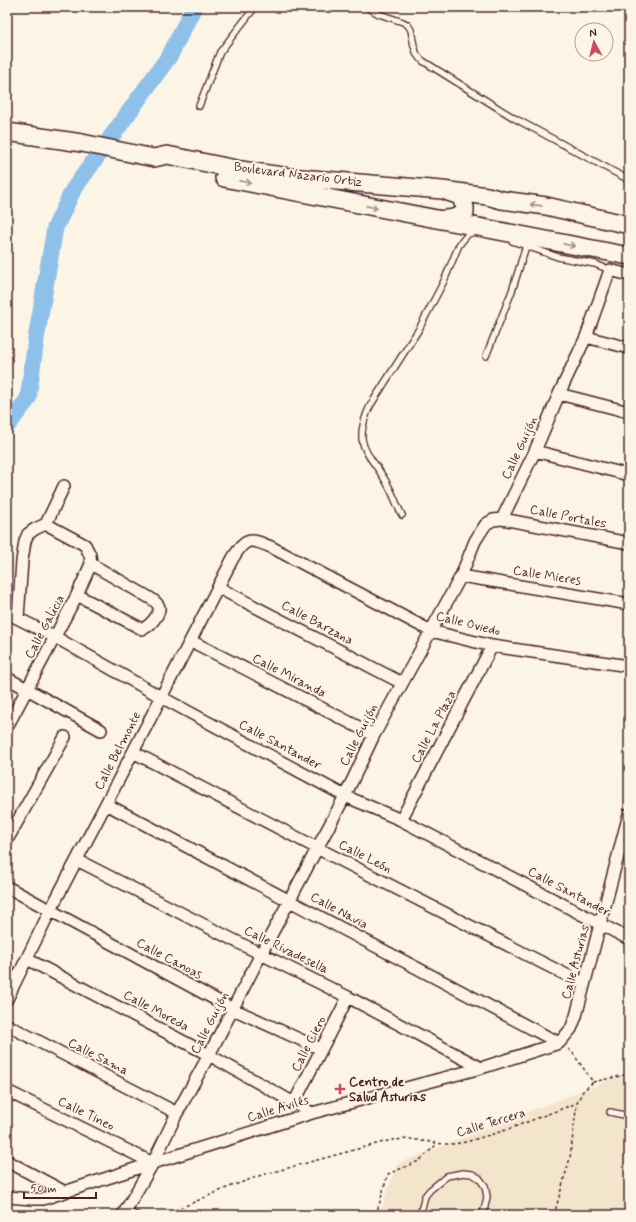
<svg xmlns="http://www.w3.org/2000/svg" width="636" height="1222" viewBox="0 0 636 1222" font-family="Mynerve,sans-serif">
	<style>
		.built { fill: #f3e4cc }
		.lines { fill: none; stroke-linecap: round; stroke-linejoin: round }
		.river { stroke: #8ec1ea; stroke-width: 17 }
		.service-casing { stroke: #4a1f2b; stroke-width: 8 }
		.minor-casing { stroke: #4a1f2b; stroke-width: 14 }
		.primary-casing { stroke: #4a1f2b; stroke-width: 20 }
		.path { stroke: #4a1f2b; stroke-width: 1.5; stroke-dasharray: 3 3; stroke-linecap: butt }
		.service { stroke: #fcf5e5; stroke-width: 5.5 }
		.minor { stroke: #fcf5e5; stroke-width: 11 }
		.primary { stroke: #fcf5e5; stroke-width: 17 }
		.oneway { stroke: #a38a88 }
		.poi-dot { fill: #d1495b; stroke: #fcf5e5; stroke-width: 1.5 }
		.labels { text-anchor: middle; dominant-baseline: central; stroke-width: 4; stroke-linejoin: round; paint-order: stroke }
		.street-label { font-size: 13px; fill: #4a1f2b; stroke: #fcf5e5 }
		.poi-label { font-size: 13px; font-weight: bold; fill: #4a1f2b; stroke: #fcf5e5; text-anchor: start }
	</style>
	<rect width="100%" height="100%" fill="#fcf5e5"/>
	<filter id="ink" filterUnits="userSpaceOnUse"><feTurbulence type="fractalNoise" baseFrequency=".025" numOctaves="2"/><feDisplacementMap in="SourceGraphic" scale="8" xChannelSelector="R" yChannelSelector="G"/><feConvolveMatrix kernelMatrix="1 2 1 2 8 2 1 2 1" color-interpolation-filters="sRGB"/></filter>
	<g filter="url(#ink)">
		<!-- built -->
		<path class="built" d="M629 1072V1215H379L397 1164Z"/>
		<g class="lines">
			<!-- river -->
			<path class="river" d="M7 426 28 399 36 339 55 228 73 190 170 55 194 7"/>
			<!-- service casing -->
			<g class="service-casing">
				<path id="service" d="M367 7 379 14 403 22 408 25 411 30 414 46 417 55 423 61 514 118 629 180
					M199 106 220 52 255 7
					M512 241 558 257 595 264 610 270
					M486 356 512 291 526 246
					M402 515C397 506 394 496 389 487 371 452 350 449 370 406L419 329 444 281 459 245 468 234 475 232
					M610 1112 629 1116
					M125 1211 137 1215
					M420 1215 425 1196 430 1190 447 1176 463 1173 472 1174 479 1178 485 1186 487 1197 483 1215"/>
			</g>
			<!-- minor casing -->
			<g class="minor-casing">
				<path id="minor" d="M586 337 629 348
					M559 394 629 412
					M535 451 629 475
					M502 519 629 543
					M461 576 629 604
					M219 588 402 683
					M77 595 142 629C149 627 160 615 159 607 158 603 153 600 150 598L91 564
					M7 613 55 637 161 697 345 796 401 820 629 939
					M18 618 22 561 25 541 28 534 35 529 46 524 64 486
					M191 641 374 735
					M7 678 101 730
					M7 727 77 595 91 564 90 555 85 545 46 524
					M133 752 317 848 584 984
					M106 804 559 1043
					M401 820 492 646
					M7 840 65 737
					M77 860 261 954 348 997 481 1068
					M7 887 233 1009 321 1049
					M27 959 209 1055 312 1113
					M7 999 50 911 133 752 233 558C246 537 250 538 271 547L431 631 492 646 629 666
					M7 1025 177 1113
					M7 1091 153 1163
					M294 1103 348 997
					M7 1161 65 1192
					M7 1197 32 1199H43L153 1163 312 1113 481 1068 559 1043 571 1029 576 1016 629 814
					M123 1215 153 1163 177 1113 209 1055 261 954 345 796 374 735 461 576 475 541 482 530 486 524 493 520 502 519 535 451 559 394 586 337 610 270 629 275"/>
			</g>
			<!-- primary casing -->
			<g class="primary-casing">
				<path id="primary" d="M7 132 82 143 154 158 167 155 241 170 289 177 442 190 487 196 502 200 546 206 629 225
					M224 178 629 256
					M444 219C451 219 458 218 465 213V207L460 196 448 192"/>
			</g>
			<!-- path -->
			<path class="path" d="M593 1082 629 1074
				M164 1215 229 1187 262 1175 391 1140 410 1139 443 1144H454L466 1142 506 1130 577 1103
				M376 1215 388 1174 419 1161 437 1144
				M554 1215 570 1158 577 1103 583 1091 593 1082 572 1052 567 1048"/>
			<!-- service -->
			<use href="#service" class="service"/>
			<!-- minor -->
			<use href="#minor" class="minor"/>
			<!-- primary -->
			<use href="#primary" class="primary"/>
		</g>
		<!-- one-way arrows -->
		<defs><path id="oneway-shaft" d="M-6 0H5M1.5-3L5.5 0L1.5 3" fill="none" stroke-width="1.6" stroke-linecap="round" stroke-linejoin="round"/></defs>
		<g class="oneway">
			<use href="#oneway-shaft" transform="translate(245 182) rotate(11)"/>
			<use href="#oneway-shaft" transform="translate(536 205) rotate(-172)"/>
			<use href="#oneway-shaft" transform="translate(372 207) rotate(11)"/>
			<use href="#oneway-shaft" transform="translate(569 245) rotate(11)"/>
		</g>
	</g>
	<!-- markers -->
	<path class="poi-dot" d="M338 1083h4v4h4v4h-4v4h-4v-4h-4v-4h4z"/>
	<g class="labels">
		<!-- street labels -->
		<g class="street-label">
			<text transform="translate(298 175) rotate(7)">Boulevard Nazario Ortiz</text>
			<text transform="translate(520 448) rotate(-65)">Calle Guijón</text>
			<text transform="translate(568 517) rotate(11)">Calle Portales</text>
			<text transform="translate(547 576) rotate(9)">Calle Mieres</text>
			<text transform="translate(317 623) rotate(28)">Calle Barzana</text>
			<text transform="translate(468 624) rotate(14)">Calle Oviedo</text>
			<text transform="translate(45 627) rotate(-62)">Calle Galicia</text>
			<text transform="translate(289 676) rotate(27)">Calle Miranda</text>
			<text transform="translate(434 727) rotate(-62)">Calle La Plaza</text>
			<text transform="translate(359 735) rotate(-63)">Calle Guijón</text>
			<text transform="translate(280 745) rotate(28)">Calle Santander</text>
			<text transform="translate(118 751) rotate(-63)">Calle Belmonte</text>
			<text transform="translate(365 857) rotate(27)">Calle León</text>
			<text transform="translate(569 892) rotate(28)">Calle Santander</text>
			<text transform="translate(339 911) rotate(28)">Calle Navia</text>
			<text transform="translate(286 950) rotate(26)">Calle Rivadesella</text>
			<text transform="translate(169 959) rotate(28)">Calle Canoas</text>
			<text transform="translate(576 962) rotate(-75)">Calle Asturias</text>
			<text transform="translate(156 1011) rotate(28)">Calle Moreda</text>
			<text transform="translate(210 1023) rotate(-63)">Calle Guijón</text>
			<text transform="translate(309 1044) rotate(-63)">Calle Ciero</text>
			<text transform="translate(98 1057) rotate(27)">Calle Sama</text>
			<text transform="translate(278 1109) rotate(-17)">Calle Avilés</text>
			<text transform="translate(86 1114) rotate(26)">Calle Tineo</text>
			<text transform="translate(491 1123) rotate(-17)">Calle Tercera</text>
		</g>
		<!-- poi labels -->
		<g class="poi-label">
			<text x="349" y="1082">Centro de<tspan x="349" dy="15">Salud Asturias</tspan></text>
		</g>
	</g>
	<!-- margin -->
	<rect width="636" height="1222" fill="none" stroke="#fcf5e5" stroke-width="24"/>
	<rect x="12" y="12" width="612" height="1198" fill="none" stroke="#4a1f2b" stroke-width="1.5" filter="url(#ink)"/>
	<!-- north arrow -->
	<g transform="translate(594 42) rotate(353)"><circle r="19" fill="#fcf5e5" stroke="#b59f9b"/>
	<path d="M0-3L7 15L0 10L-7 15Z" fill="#d1495b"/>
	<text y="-6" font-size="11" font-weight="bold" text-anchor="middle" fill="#4a1f2b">N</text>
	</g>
	<!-- scale -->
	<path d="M24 1192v6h72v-6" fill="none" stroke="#4a1f2b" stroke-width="2"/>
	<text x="30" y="1192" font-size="12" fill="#4a1f2b" stroke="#fcf5e5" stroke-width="3" paint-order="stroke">50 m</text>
</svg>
